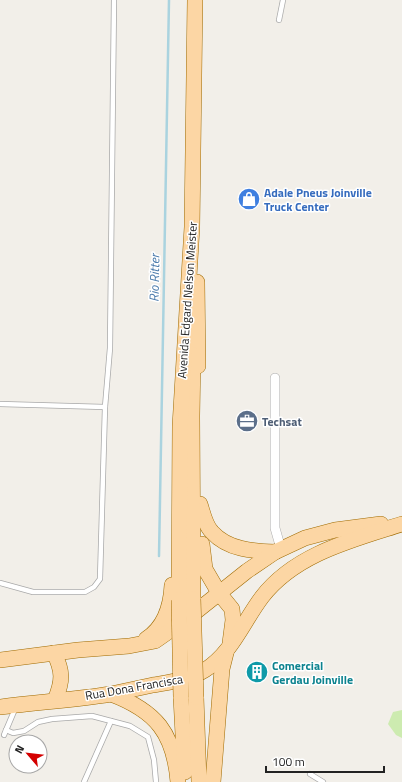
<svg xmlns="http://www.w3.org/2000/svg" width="402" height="782" font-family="'Titillium Web',sans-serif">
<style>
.grass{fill:#cdebb0}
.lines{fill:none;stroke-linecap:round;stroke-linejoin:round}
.stream{stroke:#aad3df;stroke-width:2.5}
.lane-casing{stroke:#a9a9a9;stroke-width:6}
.street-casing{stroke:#a9a9a9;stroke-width:10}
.primary-casing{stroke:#a06b00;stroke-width:16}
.lane{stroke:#fff;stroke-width:4.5}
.street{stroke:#fff;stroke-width:9}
.primary{stroke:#fcd6a4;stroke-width:15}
.primary-bridge-casing{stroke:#a06b00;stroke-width:16;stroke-linecap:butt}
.primary-bridge{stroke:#fcd6a4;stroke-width:15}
.labels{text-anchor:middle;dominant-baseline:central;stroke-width:3;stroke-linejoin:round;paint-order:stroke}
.shop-label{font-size:12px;font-weight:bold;fill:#366cbe;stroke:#fff;text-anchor:start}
.street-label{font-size:12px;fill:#222;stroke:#fff}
.service-label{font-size:12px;font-weight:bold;fill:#4e5e75;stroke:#fff;text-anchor:start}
.culture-label{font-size:12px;font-weight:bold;fill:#0d838f;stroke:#fff;text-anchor:start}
.water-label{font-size:13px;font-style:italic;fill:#4a7aab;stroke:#fff}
</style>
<rect width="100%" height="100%" fill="#f2efe9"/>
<path class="grass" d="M402 710V738L396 735 388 724 393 712Z"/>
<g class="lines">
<path class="stream" d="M159 556 169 0"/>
<g class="lane-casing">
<g id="lane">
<path d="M279 20 283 0"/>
<path d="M0 404 105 407"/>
<path d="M0 583 33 592H85L94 587 100 579 105 407 110 348 114 0"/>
<path d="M6 730 13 733 24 731 38 722 52 719 92 716 130 726 148 737 154 760 156 782"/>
<path d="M4 735 15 709"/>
<path d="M310 774 323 782"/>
<path d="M84 782 111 721"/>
</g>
</g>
<g class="street-casing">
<path id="street" d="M275 378V528L279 542 284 548"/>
</g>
<g class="primary-casing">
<g id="primary">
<path d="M197 282 198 366"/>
<path d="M200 504C203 513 205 525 212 532 228 550 253 551 275 552"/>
<path d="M202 544 205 569 219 593 232 609 233 620 230 643"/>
<path d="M193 599 192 416 193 355"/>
<path d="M179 600 180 426 192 227 195 0"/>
<path d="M146 639C165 627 171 605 172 585"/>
<path d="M54 653C63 671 63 681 55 700"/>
<path d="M0 660 78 650 129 646 155 641 188 618 247 571 275 552 305 538 335 530 381 524"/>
<path d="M111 694C156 711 174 733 178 782"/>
<path d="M181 697 185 772"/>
<path d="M196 697 199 782"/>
<path d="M0 707C37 702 75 700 111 694 125 691 139 688 153 685 170 682 189 680 205 670 232 653 243 622 262 597 295 554 352 540 402 524"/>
<path d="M213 782 222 669 226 653"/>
</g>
</g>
<use href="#lane" class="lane"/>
<use href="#street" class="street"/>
<use href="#primary" class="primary"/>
<g class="primary-bridge-casing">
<g id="primary-bridge">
<path d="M193 599 196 697"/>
<path d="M179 600 181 697"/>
</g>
</g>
<use href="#primary-bridge" class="primary-bridge"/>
</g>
<defs>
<g id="shop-disc" transform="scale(1.15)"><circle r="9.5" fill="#3f7fe0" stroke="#fff"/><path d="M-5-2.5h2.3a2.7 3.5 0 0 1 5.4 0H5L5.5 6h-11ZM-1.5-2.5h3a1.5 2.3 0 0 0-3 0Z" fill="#fff"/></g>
<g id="office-disc" transform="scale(1.15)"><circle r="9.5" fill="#5c6f8a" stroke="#fff"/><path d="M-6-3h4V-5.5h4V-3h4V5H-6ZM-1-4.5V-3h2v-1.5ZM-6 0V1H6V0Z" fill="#fff"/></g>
<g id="building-disc" transform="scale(1.15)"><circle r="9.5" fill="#0f9aa8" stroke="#fff"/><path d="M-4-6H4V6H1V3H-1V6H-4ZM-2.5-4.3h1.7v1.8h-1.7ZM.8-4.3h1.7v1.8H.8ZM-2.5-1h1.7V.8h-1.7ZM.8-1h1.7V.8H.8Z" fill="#fff"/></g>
</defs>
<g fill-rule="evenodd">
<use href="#shop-disc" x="249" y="199"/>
<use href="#office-disc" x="247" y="421"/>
<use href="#building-disc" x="257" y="672"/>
</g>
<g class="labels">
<g class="shop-label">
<text x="264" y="192">Adale Pneus Joinville<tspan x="264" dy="14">Truck Center</tspan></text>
</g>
<g class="street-label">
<text transform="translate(187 300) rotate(-86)">Avenida Edgard Nelson Meister</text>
<text transform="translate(134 687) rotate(-10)">Rua Dona Francisca</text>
</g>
<g class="service-label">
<text x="262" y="421">Techsat</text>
</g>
<g class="culture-label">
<text x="272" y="665">Comercial<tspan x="272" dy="14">Gerdau Joinville</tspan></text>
</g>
<g class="water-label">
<text transform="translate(154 278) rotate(-89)">Rio Ritter</text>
</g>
</g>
<g transform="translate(28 754) rotate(298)"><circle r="19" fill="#ffffff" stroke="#a7a7a7"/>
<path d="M0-3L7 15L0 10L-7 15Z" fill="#d40000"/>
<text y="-6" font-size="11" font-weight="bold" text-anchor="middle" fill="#222222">N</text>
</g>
<path d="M266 766v6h118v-6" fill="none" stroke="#222222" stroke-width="2"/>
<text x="272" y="766" font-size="12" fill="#222222" stroke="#ffffff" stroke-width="3" paint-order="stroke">100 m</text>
</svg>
